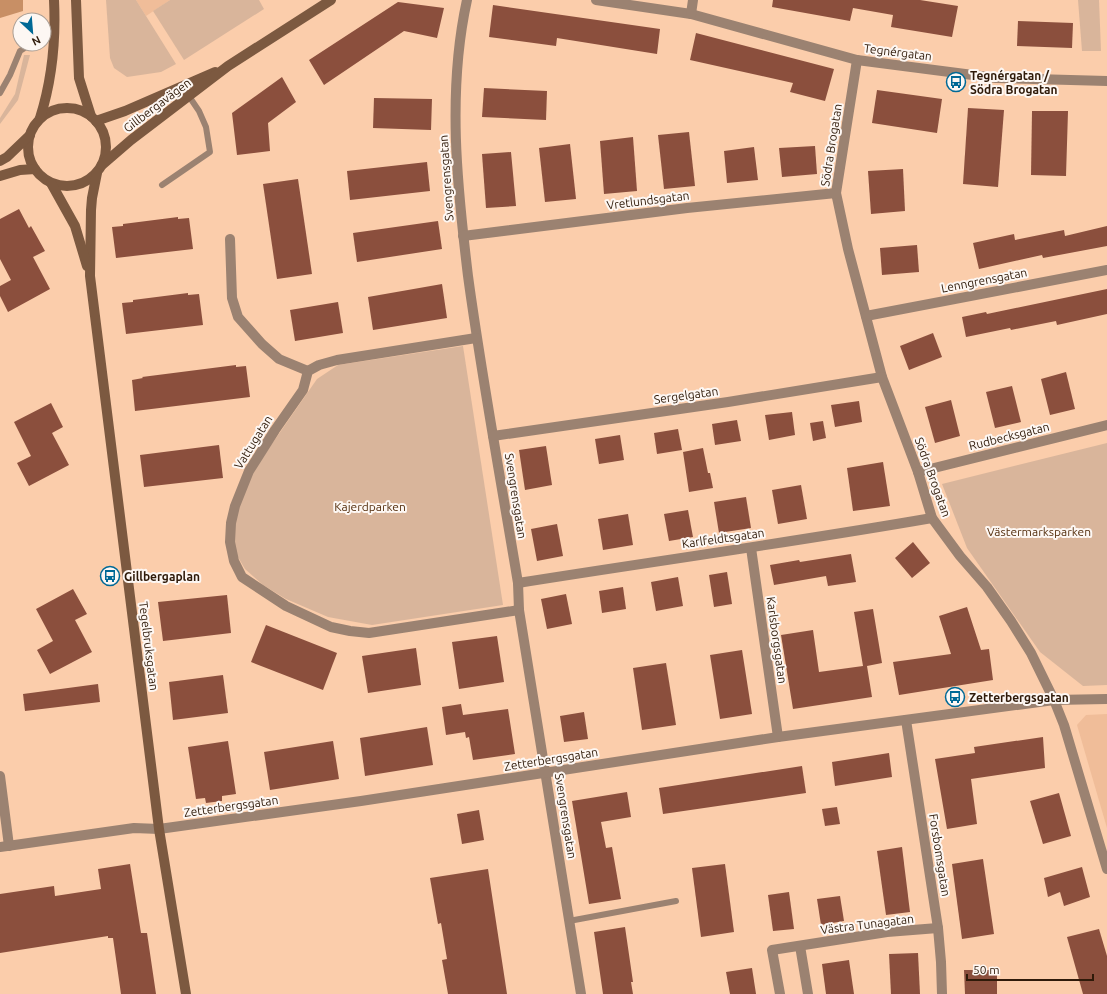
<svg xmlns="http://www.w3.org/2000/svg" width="1107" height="994" font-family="Ubuntu,sans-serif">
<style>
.built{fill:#f0bd99}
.green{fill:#d9b59b}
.forest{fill:#c88f65}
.building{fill:#8b4f3d}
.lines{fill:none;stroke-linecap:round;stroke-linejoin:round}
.lane{stroke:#9b8271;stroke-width:6}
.street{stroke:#9b8271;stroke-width:10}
.secondary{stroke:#7c5940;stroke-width:10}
.labels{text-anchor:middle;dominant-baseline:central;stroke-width:4;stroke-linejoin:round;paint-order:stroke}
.street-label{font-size:12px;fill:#2f1a09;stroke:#fdf7f3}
.poi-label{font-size:12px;font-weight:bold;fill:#2f1a09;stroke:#fdf7f3;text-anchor:start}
.park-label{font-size:12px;fill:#542e0d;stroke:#fdf7f3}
</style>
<rect width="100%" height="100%" fill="#fbcdab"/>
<g class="built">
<path d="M136 0H170L146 16Z"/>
<path d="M1107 714V828L1077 725 1086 715Z"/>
</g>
<g class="green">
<path d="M106 0H136L176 64 161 72 127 77 114 68 110 58Z"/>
<path d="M170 0H259L264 9 184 60 153 11Z"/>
<path d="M1078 0H1099L1101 51H1082Z"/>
<path d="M24 55H30L18 100 0 124V118L15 94Z"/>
<path d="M463 346 503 605 372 625 328 617 286 599 263 585 245 569 235 552V515L249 477 317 379 338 365Z"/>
<path d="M1107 443V685L1083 686 1040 652 967 548 942 484Z"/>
</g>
<path class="forest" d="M0 0H23V11L0 18Z"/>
<g class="building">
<path d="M773 0H920L958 6 952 37 891 27 893 15 853 8 850 21 772 7Z"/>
<path d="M398 2 444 8 437 38 404 31 324 85 309 60Z"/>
<path d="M493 5 660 29 657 54 557 38 556 46 489 37Z"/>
<path d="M1018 21 1073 23 1072 48 1017 46Z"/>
<path d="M696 33 834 69 825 101 790 92 793 83 690 60Z"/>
<path d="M282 77 296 102 268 123 270 151 237 155 232 113Z"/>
<path d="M484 88 547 91 546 120 482 117Z"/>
<path d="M877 90 942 99 937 133 872 123Z"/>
<path d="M374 98 432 99 431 130 373 128Z"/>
<path d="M968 108 1004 110 998 187 963 184Z"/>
<path d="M1032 111H1068L1066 176 1031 175Z"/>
<path d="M689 132 695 186 664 189 658 135Z"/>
<path d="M633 137 637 191 604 194 600 141Z"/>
<path d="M570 144 576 199 545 202 539 148Z"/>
<path d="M815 146 817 174 782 177 779 148Z"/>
<path d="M754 147 758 180 727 183 724 151Z"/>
<path d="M511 152 516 206 486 208 482 154Z"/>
<path d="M427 162 430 191 350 200 347 171Z"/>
<path d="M903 169 905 211 871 214 868 171Z"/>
<path d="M298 179 312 274 277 279 263 184Z"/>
<path d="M19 209 29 228 31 226 45 251 33 257 50 289 8 312 0 296V286L11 280 0 259V219Z"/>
<path d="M178 217V219L189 218 193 249 116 258 112 227 123 226V224Z"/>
<path d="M438 221 442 249 357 262 353 233Z"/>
<path d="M1107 226V246L1043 258 1042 255 979 269 973 243 1014 234 1015 240 1064 230 1065 236Z"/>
<path d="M917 245 919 272 882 275 880 248Z"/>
<path d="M442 284 447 318 373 330 368 297Z"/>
<path d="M1107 289V314L1057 325 1056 321 1011 330 1010 328 966 337 962 317 986 312 987 314Z"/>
<path d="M188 293V295L199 294 203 325 126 334 122 303 133 302V300Z"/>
<path d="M338 302 343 333 295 341 290 310Z"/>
<path d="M933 333 942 357 909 370 900 346Z"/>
<path d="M236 365V367L246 366 250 397 135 411 132 380 143 378 142 377Z"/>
<path d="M1066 372 1075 409 1050 415 1041 379Z"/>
<path d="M1012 386 1021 422 995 428 986 392Z"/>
<path d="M951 400 960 436 935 443 925 407Z"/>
<path d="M859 401 862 422 835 427 831 405Z"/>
<path d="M51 403 63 427 52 433 69 465 29 486 17 463 31 456 14 422Z"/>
<path d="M792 412 795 435 769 440 765 415Z"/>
<path d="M737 420 741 441 715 445 712 424Z"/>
<path d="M823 421 826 438 813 441 810 423Z"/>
<path d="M678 429 682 450 657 454 654 433Z"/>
<path d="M620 435 624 460 599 464 595 439Z"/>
<path d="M219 445 223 478 144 487 140 455Z"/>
<path d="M546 446 552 485 525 490 519 450Z"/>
<path d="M703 448 708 473H710L713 488 689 492 683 452Z"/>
<path d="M883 462 890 506 853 511 847 468Z"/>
<path d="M801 485 807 519 778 524 772 490Z"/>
<path d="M746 497 751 528 719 533 714 502Z"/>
<path d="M688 510 693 537 669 541 664 514Z"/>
<path d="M628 514 633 545 603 550 598 519Z"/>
<path d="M557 524 563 556 537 561 531 529Z"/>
<path d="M913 542 930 563 912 578 895 558Z"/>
<path d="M851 554 856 582 828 586 826 576 774 585 770 565 799 560 800 562Z"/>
<path d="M727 572 732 604 714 607 709 575Z"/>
<path d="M678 577 683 606 656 611 651 582Z"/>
<path d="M623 587 626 609 602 613 599 591Z"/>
<path d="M73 589 87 614 75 620 92 652 50 674 37 650 53 641 36 609Z"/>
<path d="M566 594 572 624 547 629 541 599Z"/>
<path d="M227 595 231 633 163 641 158 602Z"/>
<path d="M967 607 981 650 989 649 993 680 899 695 893 662 951 654 939 616Z"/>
<path d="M873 609 882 663 867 666 872 697 793 709 781 635 813 630 819 672 863 666 854 612Z"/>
<path d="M266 625 337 653 323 690 251 662Z"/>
<path d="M497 636 504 682 459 689 452 642Z"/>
<path d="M416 648 421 685 368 693 362 656Z"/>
<path d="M742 650 752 714 720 719 710 655Z"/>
<path d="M666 663 676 725 642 730 633 668Z"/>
<path d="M223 675 228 713 173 720 169 682Z"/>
<path d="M98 684 100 702 25 711 23 694Z"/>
<path d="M461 704 463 715 508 709 515 754 473 760 469 737 466 738 465 732 446 735 442 707Z"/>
<path d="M584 712 588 739 564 742 560 716Z"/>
<path d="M427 727 433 765 365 776 360 738Z"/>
<path d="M1043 737 1045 768 971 779 977 824 947 829 935 759 975 753 974 747Z"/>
<path d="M228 741 236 794 222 796V801L206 803 205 798 196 799 188 747Z"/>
<path d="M333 741 339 779 270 790 264 752Z"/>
<path d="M889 753 892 777 835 786 832 762Z"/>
<path d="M802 766 806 793 663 814 659 788Z"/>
<path d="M627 792 631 817 601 822 606 848 612 847 621 899 589 904 572 801Z"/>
<path d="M1059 793 1071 836 1043 844 1030 801Z"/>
<path d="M837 807 840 824 825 826 822 809Z"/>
<path d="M479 810 484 840 462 844 457 814Z"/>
<path d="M902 847 910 912 886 915 877 851Z"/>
<path d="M983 859 994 934 962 939 952 864Z"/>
<path d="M130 864 141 933H147L156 994H121L113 938H108V936L0 953V894L54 886 55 896 101 889 98 869Z"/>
<path d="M725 864 734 932 701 937 692 868Z"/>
<path d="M1082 867 1090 897 1064 906 1060 892 1048 897 1044 878Z"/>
<path d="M488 869 507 994H448L442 960 447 959 441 923 438 924 430 878Z"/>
<path d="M789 892 794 929 773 931 768 895Z"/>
<path d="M840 896 844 921 821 925 817 899Z"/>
<path d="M625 927 633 982H631L633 994H603L594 932Z"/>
<path d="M1099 929 1107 956V994H1083L1067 937Z"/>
<path d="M918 953 920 994H891L889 954Z"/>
<path d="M849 960 854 994H826L822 964Z"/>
<path d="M752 968 756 994H730L726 972Z"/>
<path d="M964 970H997V994H965Z"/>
</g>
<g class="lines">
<g class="lane">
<path d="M44 35 55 27"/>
<path d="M0 93 10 75 20 51 31 44"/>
<path d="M162 185 210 152 206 127 199 111 182 86"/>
<path d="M569 921 676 901"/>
</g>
<g class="street">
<path d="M467 0C447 91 457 185 468 276 482 379 501 481 518 583L519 610 581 994"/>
<path d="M596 0 691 14 857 60 996 78 1107 81"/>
<path d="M691 14 693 0"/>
<path d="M857 60 836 193 848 249 882 377 918 472 932 518 960 556 987 587 1011 621 1031 653 1054 700 1064 725 1107 869"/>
<path d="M463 236 687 208 836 193"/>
<path d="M230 239 232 298 238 317 262 344 279 359 308 371"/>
<path d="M866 316 1107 270"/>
<path d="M476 338 337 360 319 365 308 371 303 390 275 430 249 471 235 506 231 523 230 542 234 561 242 577 286 606 331 627 350 631 369 633 519 610"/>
<path d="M493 436 728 402 882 377"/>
<path d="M918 472 1107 425"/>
<path d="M751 548 778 737"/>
<path d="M518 583C656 561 794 542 932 518"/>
<path d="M906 720 938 928 941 962 942 994"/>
<path d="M0 776 9 846"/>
<path d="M0 847 134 828 159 829 361 801 778 737 1054 700 1107 699"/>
<path d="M800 946 808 994"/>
<path d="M780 994 772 950 887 932 938 928"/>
</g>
<g class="secondary">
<path d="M76 0 79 78 91 116"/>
<circle cx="67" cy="147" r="39"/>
<path d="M40 118C52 80 56 41 54 0"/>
<path d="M96 121 125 111 215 72"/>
<path d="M0 161 7 157 30 135"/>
<path d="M102 165 131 140 228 66 331 0"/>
<path d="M97 173 92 198 91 210 90 276 159 829 186 994"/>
<path d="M0 176 20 170 35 169"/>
<path d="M51 183 75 226 87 266"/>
</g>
</g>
<defs>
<g id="bus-ring" transform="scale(1)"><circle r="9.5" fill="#fdf7f3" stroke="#006996" stroke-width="1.5"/><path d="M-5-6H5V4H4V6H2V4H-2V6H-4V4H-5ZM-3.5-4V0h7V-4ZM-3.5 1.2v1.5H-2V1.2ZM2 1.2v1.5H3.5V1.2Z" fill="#006996"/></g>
</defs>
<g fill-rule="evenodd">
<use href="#bus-ring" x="956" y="82"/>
<use href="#bus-ring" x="110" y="576"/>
<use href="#bus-ring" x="955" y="697"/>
</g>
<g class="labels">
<g class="street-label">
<text transform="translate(898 52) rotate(7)">Tegnérgatan</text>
<text transform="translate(157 105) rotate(-37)">Gillbergavägen</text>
<text transform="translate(831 145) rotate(-81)">Södra Brogatan</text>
<text transform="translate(446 178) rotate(-94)">Svengrensgatan</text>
<text transform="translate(648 200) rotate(-7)">Vretlundsgatan</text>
<text transform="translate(984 280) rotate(-11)">Lenngrensgatan</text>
<text transform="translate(686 395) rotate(-8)">Sergelgatan</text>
<text transform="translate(1009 436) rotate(-14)">Rudbecksgatan</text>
<text transform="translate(253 442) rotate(-58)">Vattugatan</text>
<text transform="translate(933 477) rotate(70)">Södra Brogatan</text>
<text transform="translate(516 496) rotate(81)">Svengrensgatan</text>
<text transform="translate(723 538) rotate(-8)">Karlfeldtsgatan</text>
<text transform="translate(777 640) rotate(82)">Karlsborgsgatan</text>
<text transform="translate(149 646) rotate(83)">Tegelbruksgatan</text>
<text transform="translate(551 759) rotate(-9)">Zetterbergsgatan</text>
<text transform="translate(231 806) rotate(-8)">Zetterbergsgatan</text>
<text transform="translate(566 816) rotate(81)">Svengrensgatan</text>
<text transform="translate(940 855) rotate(81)">Forsbomsgatan</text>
<text transform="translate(867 924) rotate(-7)">Västra Tunagatan</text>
</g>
<g class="poi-label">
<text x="970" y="75">Tegnérgatan /<tspan x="970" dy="14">Södra Brogatan</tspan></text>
<text x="124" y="576">Gillbergaplan</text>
<text x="969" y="697">Zetterbergsgatan</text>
</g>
<g class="park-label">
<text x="370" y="506">Kajerdparken</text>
<text x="1039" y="531">Västermarksparken</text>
</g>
</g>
<g transform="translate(32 32) rotate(154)"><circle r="19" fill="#fdf7f3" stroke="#ab9f95"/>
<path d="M0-3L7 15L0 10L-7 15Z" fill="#006996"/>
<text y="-6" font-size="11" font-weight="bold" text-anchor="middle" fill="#2f1a09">N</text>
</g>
<path d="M967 974v6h126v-6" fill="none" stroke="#2f1a09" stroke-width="2"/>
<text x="973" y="974" font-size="12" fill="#2f1a09" stroke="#fdf7f3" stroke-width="3" paint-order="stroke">50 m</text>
</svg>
